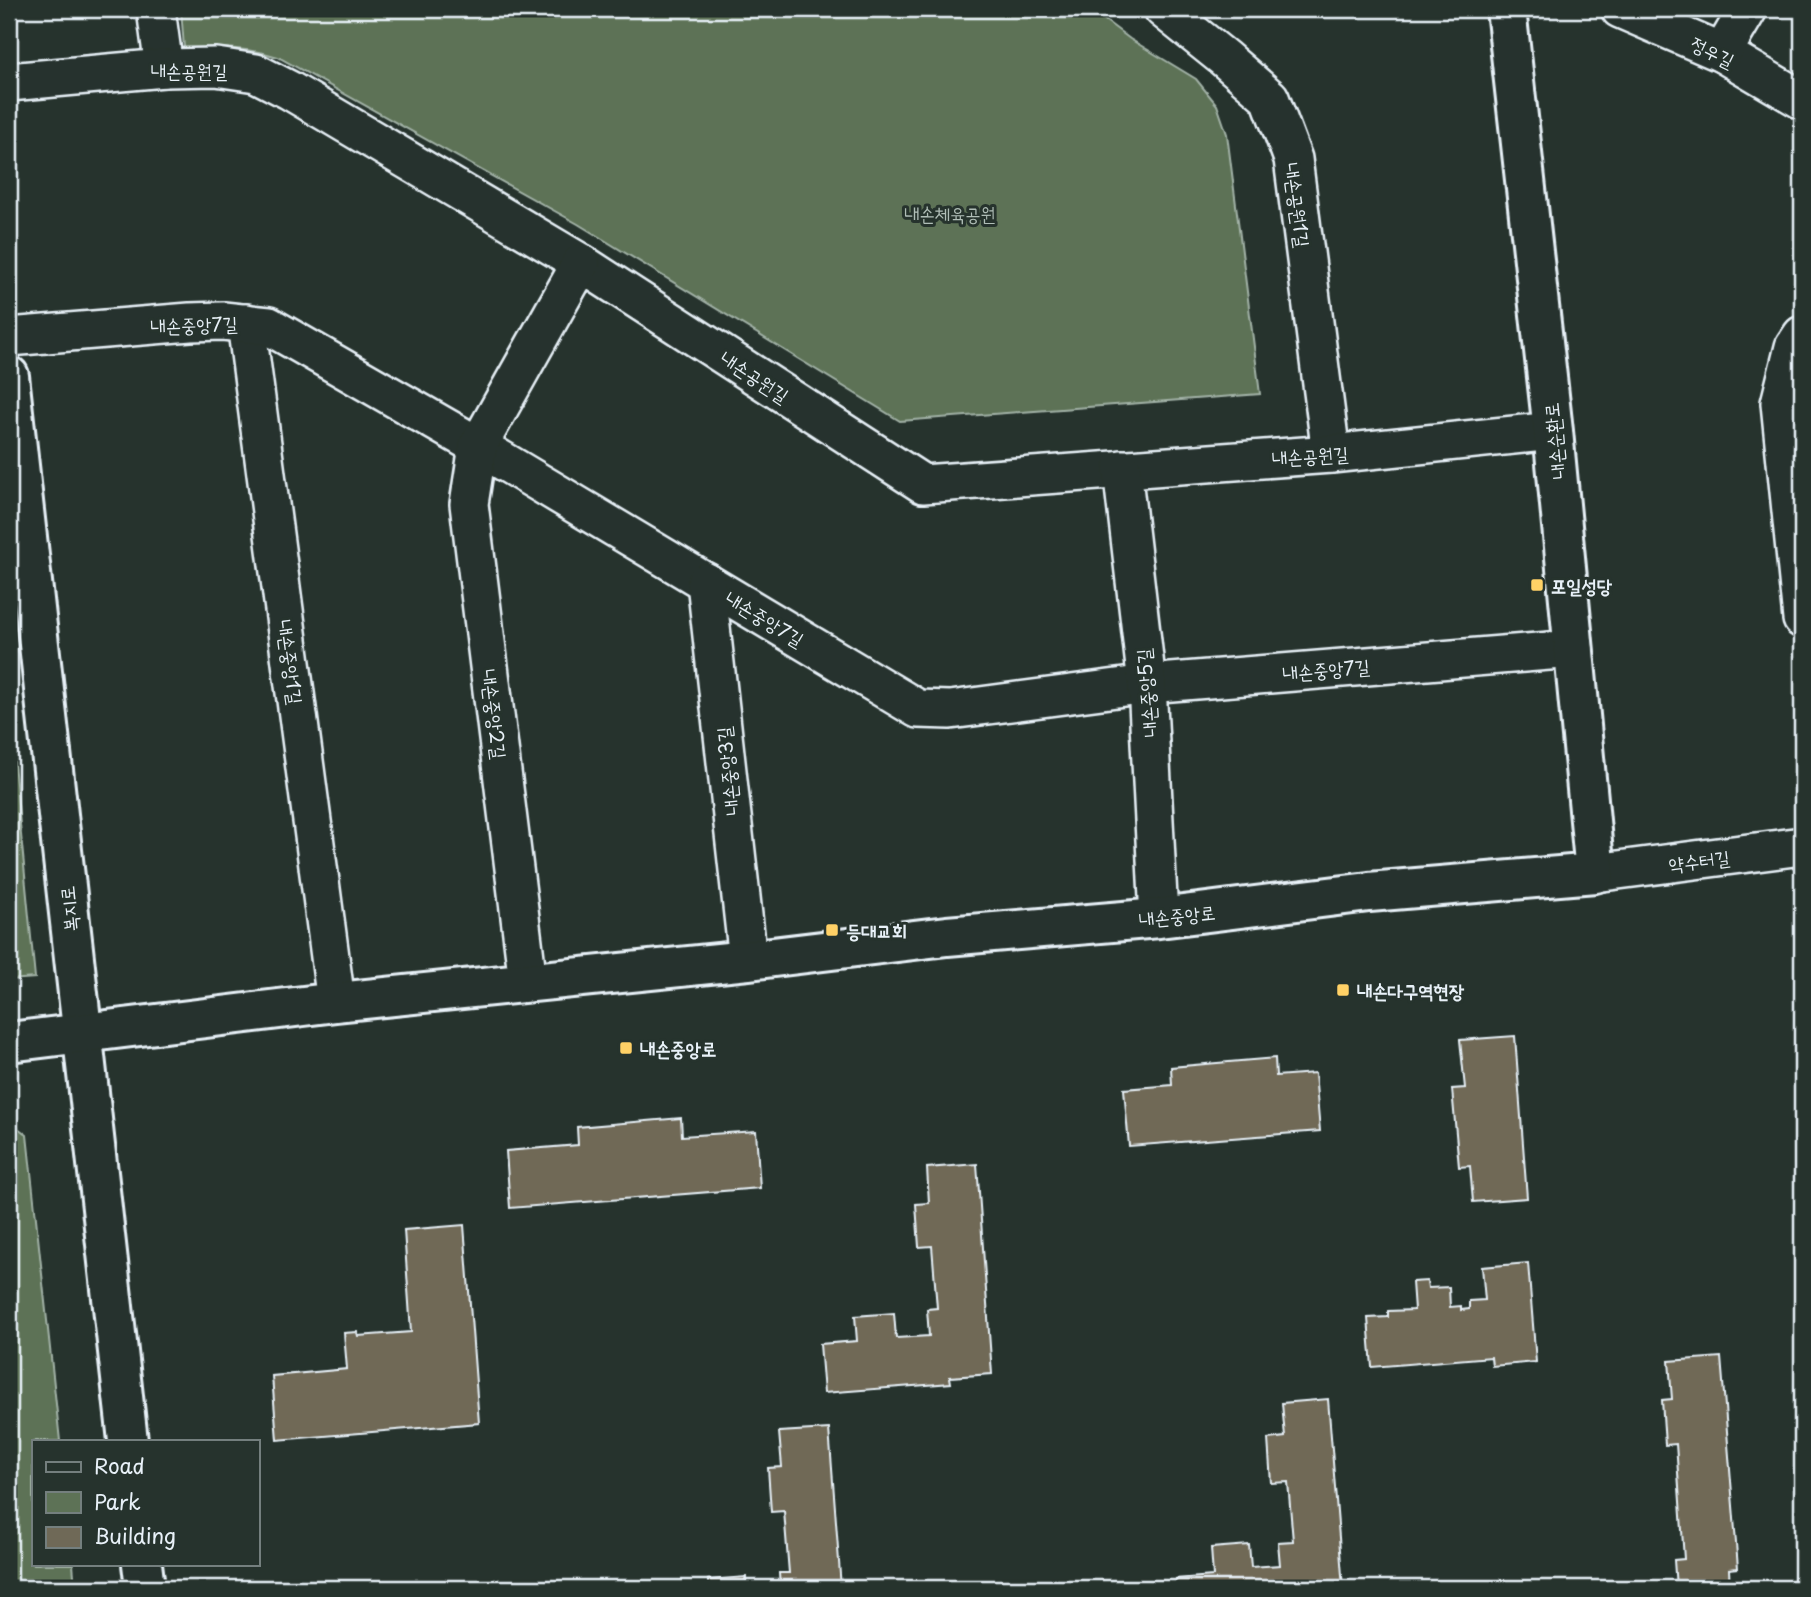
<svg xmlns="http://www.w3.org/2000/svg" width="1811" height="1597" font-family="'Playpen Sans','Poor Story',sans-serif">
<style>
.green{fill:#5d7256;stroke:#a2b2a7;stroke-width:2}
.building{fill:#6f6957;stroke:#e8f1f8;stroke-width:2}
.lines{fill:none;stroke-linecap:round;stroke-linejoin:round}
.minor-casing{stroke:#e8f1f8;stroke-width:42}
.tertiary-casing{stroke:#e8f1f8;stroke-width:44}
.minor{stroke:#26332d;stroke-width:37}
.tertiary{stroke:#26332d;stroke-width:38}
.poi-dot{fill:#ffd166;stroke:#26332d;stroke-width:2.5}
.labels{text-anchor:middle;dominant-baseline:central;stroke-width:6;stroke-linejoin:round;paint-order:stroke}
.street-label{font-size:19px;fill:#e8f1f8;stroke:#26332d}
.park-label{font-size:19px;fill:#b0beb7;stroke:#26332d}
.poi-label{font-size:19px;font-weight:bold;fill:#e8f1f8;stroke:#26332d;text-anchor:start}
</style>
<rect width="100%" height="100%" fill="#26332d"/>
<filter id="ink" filterUnits="userSpaceOnUse"><feTurbulence type="fractalNoise" baseFrequency=".0143" numOctaves="2"/><feDisplacementMap in="SourceGraphic" scale="14" xChannelSelector="R" yChannelSelector="G"/><feConvolveMatrix kernelMatrix="1 2 1 2 8 2 1 2 1" color-interpolation-filters="sRGB"/></filter>
<g filter="url(#ink)">
<g class="green">
<path d="M181 9H1090L1130 39 1196 79 1217 105 1227 134 1260 394 900 421 578 224 278 57C246 47 218 47 184 48Z"/>
<path d="M9 712 35 978 9 980Z"/>
<path d="M9 1121 27 1135 60 1441H33V1564H73L75 1588H9Z"/>
</g>
<g class="building">
<path d="M1515 1036 1527 1198 1473 1202 1470 1166 1459 1167 1452 1089 1465 1088 1460 1040Z"/>
<path d="M1275 1058 1276 1076 1315 1073 1320 1131 1129 1146 1124 1089 1172 1085 1171 1067Z"/>
<path d="M681 1118 682 1136 756 1131 760 1188 510 1208 506 1151 578 1145 577 1127Z"/>
<path d="M977 1164 992 1374 950 1377 951 1383 824 1393 820 1344 857 1341 855 1316 894 1313 896 1338 929 1336 927 1309 937 1308 932 1246 919 1247 916 1204 929 1203 927 1168Z"/>
<path d="M464 1225 479 1423 277 1440 272 1376 347 1369 344 1333 357 1332 358 1336 411 1332 404 1230Z"/>
<path d="M1528 1263 1536 1362 1492 1366 1491 1357 1372 1367 1368 1318 1388 1317V1311L1414 1310 1412 1282 1427 1281 1428 1288 1449 1287 1450 1307 1461 1306V1310L1469 1309V1301L1485 1300 1482 1267Z"/>
<path d="M1721 1357 1738 1568 1729 1569 1730 1588H1676L1674 1560 1684 1559 1676 1444 1665 1445 1662 1400 1672 1399 1669 1361Z"/>
<path d="M1328 1399 1343 1588H1177L1176 1579 1213 1576 1211 1548 1249 1545 1251 1567 1280 1565 1278 1542 1293 1541 1288 1482 1271 1483 1268 1439 1285 1437 1282 1403Z"/>
<path d="M829 1429 841 1588H780L779 1573H789L784 1511 771 1512 768 1468 782 1467 779 1432Z"/>
<path d="M746 1577V1588H708V1580Z"/>
</g>
<g class="lines">
<g class="minor-casing">
<g id="minor">
<path d="M156 9 164 68"/>
<path d="M1163 9 1224 58 1270 98 1293 159 1331 454"/>
<path d="M1620 9 1722 53 1802 100"/>
<path d="M1722 53 1748 9"/>
<path d="M9 82 164 68 216 67 256 73 289 90 581 263 923 484 1331 454 1553 431"/>
<path d="M246 323 336 1002"/>
<path d="M1802 335 1794 347 1780 403 1802 619"/>
<path d="M9 337 190 322 223 321 269 326 478 446 918 709 950 710 1147 684 1574 649"/>
<path d="M1122 469 1147 684 1159 918"/>
<path d="M706 582 748 960"/>
<path d="M1595 873 1802 846"/>
<path d="M528 982 469 504 478 446 581 263"/>
</g>
</g>
<g class="tertiary-casing">
<g id="tertiary">
<path d="M9 376 128 1441"/>
<path d="M9 1042 336 1002 748 960 947 936 1159 918 1369 892 1595 873 1553 431 1506 9"/>
<path d="M142 1564 145 1588"/>
</g>
</g>
<use href="#minor" class="minor"/>
<use href="#tertiary" class="tertiary"/>
</g>
</g>
<g class="poi-dot">
<rect x="1530" y="578" width="14" height="14" rx="3.5"/>
<rect x="825" y="923" width="14" height="14" rx="3.5"/>
<rect x="1336" y="983" width="14" height="14" rx="3.5"/>
<rect x="619" y="1041" width="14" height="14" rx="3.5"/>
</g>
<g class="labels">
<g class="street-label">
<text transform="translate(1713 51) rotate(26)">정우길</text>
<text x="189" y="70">내손공원길</text>
<text transform="translate(1298 205) rotate(82)">내손공원1길</text>
<text transform="translate(194 324) rotate(-2)">내손중앙7길</text>
<text transform="translate(755 376) rotate(33)">내손공원길</text>
<text transform="translate(1554 441) rotate(-96)">내손순환로</text>
<text transform="translate(1310 455) rotate(-4)">내손공원길</text>
<text transform="translate(765 618) rotate(31)">내손중앙7길</text>
<text transform="translate(291 662) rotate(82)">내손중앙1길</text>
<text transform="translate(1326 669) rotate(-5)">내손중앙7길</text>
<text transform="translate(1146 693) rotate(-95)">내손중앙5길</text>
<text transform="translate(495 714) rotate(83)">내손중앙2길</text>
<text transform="translate(727 771) rotate(-96)">내손중앙3길</text>
<text transform="translate(1699 860) rotate(-7)">약수터길</text>
<text transform="translate(68 909) rotate(-96)">복지로</text>
<text transform="translate(1177 915) rotate(-6)">내손중앙로</text>
</g>
<g class="park-label">
<text x="950" y="213">내손체육공원</text>
</g>
<g class="poi-label">
<text x="1551" y="585">포일성당</text>
<text x="846" y="930">등대교회</text>
<text x="1357" y="990">내손다구역현장</text>
<text x="640" y="1048">내손중앙로</text>
</g>
</g>
<rect width="1811" height="1597" fill="none" stroke="#26332d" stroke-width="35"/>
<rect x="18" y="18" width="1776" height="1562" fill="none" stroke="#e8f1f8" stroke-width="2.5" filter="url(#ink)"/>
<rect x="32" y="1440" width="228" height="126" fill="#26332d" stroke="#747f7e" stroke-width="2"/>
<rect x="46" y="1462" width="35" height="10" fill="#26332d" stroke="#747f7e" stroke-width="2"/>
<text x="94" y="1474" font-size="21" fill="#e8f1f8">Road</text>
<rect x="46" y="1492" width="35" height="21" fill="#5d7256" stroke="#747f7e" stroke-width="2"/>
<text x="94" y="1510" font-size="21" fill="#e8f1f8">Park</text>
<rect x="46" y="1527" width="35" height="21" fill="#6f6957" stroke="#747f7e" stroke-width="2"/>
<text x="94" y="1544" font-size="21" fill="#e8f1f8">Building</text>
</svg>
